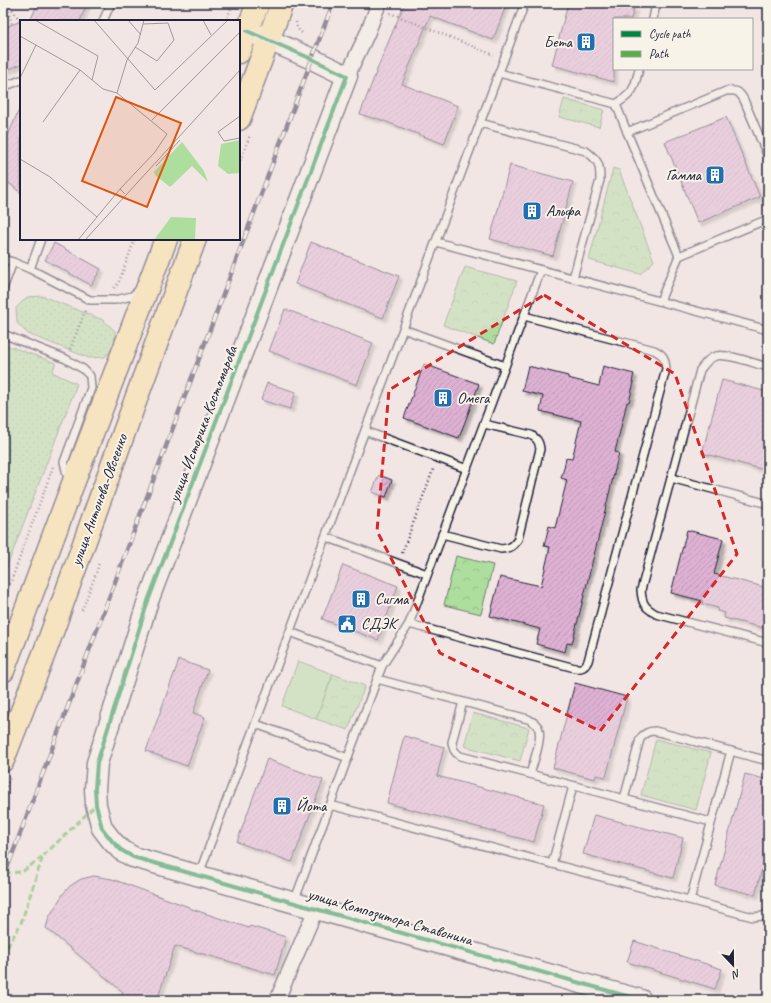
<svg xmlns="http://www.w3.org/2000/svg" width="771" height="1003" font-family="Caveat,sans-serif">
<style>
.grass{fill:url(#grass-dots);stroke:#68806c}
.park{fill:url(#park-crowns);stroke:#68806c}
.pitch{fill:#aede9e;stroke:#68806c}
.building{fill:url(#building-hatch);stroke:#22223b;filter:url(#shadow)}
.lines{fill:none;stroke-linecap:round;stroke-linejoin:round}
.lane-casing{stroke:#22223b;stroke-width:10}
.street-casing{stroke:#22223b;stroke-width:17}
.secondary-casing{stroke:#22223b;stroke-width:23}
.highway-casing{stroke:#22223b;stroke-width:25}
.path{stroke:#22223b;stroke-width:2.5;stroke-dasharray:1 3;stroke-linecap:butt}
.lane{stroke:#f7f3e8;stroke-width:7}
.street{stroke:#f7f3e8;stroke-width:14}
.secondary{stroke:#f7f3e8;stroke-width:20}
.highway{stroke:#fadf96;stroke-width:22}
.rail-casing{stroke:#22223b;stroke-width:4.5}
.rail{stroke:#f7f3e8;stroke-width:3;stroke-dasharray:9;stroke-linecap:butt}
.quiet{stroke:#55b146;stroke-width:3;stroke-dasharray:6 3;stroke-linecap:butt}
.cycleway-casing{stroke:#f7f3e8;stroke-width:6}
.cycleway{stroke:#00873e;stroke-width:4}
.marked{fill:none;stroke:#d62828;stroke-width:3;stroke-dasharray:8 5;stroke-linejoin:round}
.labels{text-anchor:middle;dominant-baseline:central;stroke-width:4;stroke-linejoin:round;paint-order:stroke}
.poi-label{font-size:16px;fill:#22223b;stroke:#f7f3e8;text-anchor:start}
.street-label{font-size:16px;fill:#22223b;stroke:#f7f3e8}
.inset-road{fill:none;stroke:#9f98a0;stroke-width:1}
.view{fill:#de560e;fill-opacity:0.15;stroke:#de560e;stroke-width:2}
.inset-edge{fill:none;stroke:#22223b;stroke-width:2}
</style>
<defs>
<pattern id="grass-dots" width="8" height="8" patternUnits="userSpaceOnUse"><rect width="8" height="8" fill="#aede9e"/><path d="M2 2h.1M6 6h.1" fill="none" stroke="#95be89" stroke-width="1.8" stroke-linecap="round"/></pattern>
<pattern id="park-crowns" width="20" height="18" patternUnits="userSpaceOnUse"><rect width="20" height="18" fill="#aede9e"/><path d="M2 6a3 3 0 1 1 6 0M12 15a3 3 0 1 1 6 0" fill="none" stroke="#95be89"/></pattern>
<pattern id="building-hatch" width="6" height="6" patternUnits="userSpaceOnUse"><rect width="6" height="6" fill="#deb1d3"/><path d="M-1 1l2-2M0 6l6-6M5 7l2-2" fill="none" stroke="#be98b6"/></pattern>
<filter id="shadow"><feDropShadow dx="3.5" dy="3.5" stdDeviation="1" flood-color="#0004"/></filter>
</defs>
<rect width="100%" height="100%" fill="#f2e6e4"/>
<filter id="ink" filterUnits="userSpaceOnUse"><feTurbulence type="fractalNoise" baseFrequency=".025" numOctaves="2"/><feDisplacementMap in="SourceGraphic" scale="8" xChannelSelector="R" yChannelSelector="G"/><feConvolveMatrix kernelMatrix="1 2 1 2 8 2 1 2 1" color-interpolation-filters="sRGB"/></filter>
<g filter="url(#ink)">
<g class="grass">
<path d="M42 296 103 320 115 331V346L105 357 89 358 28 334 17 323 16 308 27 297Z"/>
<path d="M3 344 56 363 52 372 77 384 3 577Z"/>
</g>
<g class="park">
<path d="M564 99 604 110 599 127 559 117Z"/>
<path d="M613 168 619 170 654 261 640 274 589 260Z"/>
<path d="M465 267 517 281 494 344 443 325Z"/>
<path d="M456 556 493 565 481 614 444 605Z"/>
<path d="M333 674 365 686 348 730 316 719Z"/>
<path d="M473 713 529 728 520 761 464 746Z"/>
<path d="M656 739 711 753 696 810 641 795Z"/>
</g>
<path class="pitch" d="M298 661 333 674 316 719 282 706Z"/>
<g class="building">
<path d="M38 3H87L80 21H30Z"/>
<path d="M400 3H507L493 40 430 16 402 84 458 106 444 144 376 118 375 119 360 114 382 57 404 5 400 4Z"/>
<path d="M568 3H614L634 8 631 19H614V82L552 65Z"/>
<path d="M21 21V64L3 72V28Z"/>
<path d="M21 105V193L3 178V147Z"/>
<path d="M726 117 760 197 698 223 665 142Z"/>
<path d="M510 165 573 182 553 256 490 239Z"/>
<path d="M311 242 399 276 383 318 295 284Z"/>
<path d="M54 243 101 269 91 285 45 260Z"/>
<path d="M285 309 373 343 357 385 269 351Z"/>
<path d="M424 364 479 384 459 438 404 418Z"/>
<path d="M528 366 568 376V378L599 386 603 366 634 374 632 382H634L629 402H627L615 452 619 453 601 527 572 644 567 643 565 652 536 644 540 629 490 616 500 577 541 586 550 547 544 546 549 526 555 528 567 480 561 478 564 468 566 458 572 459 581 421 540 411 543 396 522 391Z"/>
<path d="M722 380 768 392V471L702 453Z"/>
<path d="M267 383 296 392 290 409 261 400Z"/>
<path d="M379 475 392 480 386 497 372 492Z"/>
<path d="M687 530 723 539 714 574 768 588V629L724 618 725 613 717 611 718 608 702 604 703 601 671 593Z"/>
<path d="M343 565 398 586 378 640 322 619Z"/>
<path d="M179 660 208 670 193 713 205 717 187 766 146 751Z"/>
<path d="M575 683 627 697 606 777 596 775 595 779 553 768Z"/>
<path d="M404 736 444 747 437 776 544 804 534 842 387 803Z"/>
<path d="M267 759 323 780 292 862 237 842Z"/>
<path d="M745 774 768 780V847L755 895 715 885Z"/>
<path d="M594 815 683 838 673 878 583 854Z"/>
<path d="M94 876 112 879 189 907V908L249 928 250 926 286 937 275 975 228 961 175 946 157 1000H119L123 992 46 928 49 917 63 894 70 886 81 879Z"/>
<path d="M634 941 722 969 715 989 627 962Z"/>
</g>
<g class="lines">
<g class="lane-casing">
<g id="lane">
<path d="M653 19 655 9V3"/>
<path d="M103 21 111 3"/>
<path d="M499 73 616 104C634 93 634 89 639 69"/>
<path d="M3 87 21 80"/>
<path d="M616 104 627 132"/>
<path d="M480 123 586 151C599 161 600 164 600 180L573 278"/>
<path d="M436 242 768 330"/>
<path d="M679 256 627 132 726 91C737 90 739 91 744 100L768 157"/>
<path d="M3 259 13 262"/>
<path d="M30 269 41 239"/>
<path d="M3 289 13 262 30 269 90 300H115L132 296 141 288"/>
<path d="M660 301 679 256 768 219"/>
<path d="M403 329 505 366"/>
<path d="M3 334 66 359 83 369 90 376 91 388 64 462 68 479"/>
<path d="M768 367C755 364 728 353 716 356 708 358 704 365 700 370L641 590C642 603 644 607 656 614L768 643"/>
<path d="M365 431 467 469"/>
<path d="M671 478 768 504"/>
<path d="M442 534 501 549C510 548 513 547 518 539L540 449C539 441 537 439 531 435L484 424"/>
<path d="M326 537 427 574"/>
<path d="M409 624 575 668C582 669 585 667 588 661L666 369C665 358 664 355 654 350L524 316"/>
<path d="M290 632 382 666"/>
<path d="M377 679 528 719C533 722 538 724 539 730 542 739 533 764 530 774L624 799 640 739C644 733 648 731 655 731L768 761"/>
<path d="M463 702 452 742C453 749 454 752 460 756L530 774"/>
<path d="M256 724 348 758"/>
<path d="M624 799 711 822"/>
<path d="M330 805 753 917 763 916 768 913"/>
<path d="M552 864 573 786"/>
<path d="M199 874 525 3"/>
<path d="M690 900 731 751"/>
<path d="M294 902 382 666 409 624 541 270"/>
</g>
</g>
<g class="street-casing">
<g id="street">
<path d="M347 76 367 34 379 3"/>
<path d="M277 1000 316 909"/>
</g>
</g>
<g class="secondary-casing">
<path id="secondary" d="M253 33 312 59 347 76 148 601 97 763 95 789 96 805 102 828 112 841 121 850 133 857 316 909 641 1000"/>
</g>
<g class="highway-casing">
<g id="highway">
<path d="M239 52 258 3"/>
<path d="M239 119 282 3"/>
<path d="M3 671 71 489 166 239"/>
<path d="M3 760 47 646 140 388 195 239"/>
</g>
</g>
<g class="path">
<path d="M7 3 12 25"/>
<path d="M8 3 20 21"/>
<path d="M390 13 494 55"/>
<path d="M226 21 233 3"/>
<path d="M296 22 297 28 303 34"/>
<path d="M239 164 250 135"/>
<path d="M114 288 118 284 135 239"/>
<path d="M70 349 86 309"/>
<path d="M402 553 434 467"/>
<path d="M3 603 53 467"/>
<path d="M82 610 97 571 99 562"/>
<path d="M3 794 10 778"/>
<path d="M3 872 5 873"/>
</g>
<use href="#lane" class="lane"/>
<use href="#street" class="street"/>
<use href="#secondary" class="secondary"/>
<use href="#highway" class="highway"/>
<g class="rail-casing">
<path id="rail" d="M3 879 333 3"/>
</g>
<use href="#rail" class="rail"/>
<g class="quiet">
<path d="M5 873 22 872 43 856"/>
<path d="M3 955 21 923 43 856 96 805"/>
</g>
<g class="cycleway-casing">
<path id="cycleway" d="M247 31 312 59 347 76 148 601 97 763 95 789 96 805 102 828 112 841 121 850 133 857 316 909 641 1000"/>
</g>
<use href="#cycleway" class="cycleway"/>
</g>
</g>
<path d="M0 0H771V1003H0ZM544 295 675 374 737 554 600 731 440 653 377 531 389 390Z" fill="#f2e6e4" fill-opacity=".55" fill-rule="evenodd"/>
<path class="marked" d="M544 295 675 374 737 554 600 731 440 653 377 531 389 390Z"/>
<defs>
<g id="building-square" transform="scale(1)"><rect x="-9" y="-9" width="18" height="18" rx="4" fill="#1f6fb2" stroke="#f7f3e8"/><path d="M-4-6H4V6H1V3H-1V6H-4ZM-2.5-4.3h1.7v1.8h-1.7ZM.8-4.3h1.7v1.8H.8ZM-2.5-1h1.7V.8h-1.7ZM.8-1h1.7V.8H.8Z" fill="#fff"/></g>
<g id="civic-square" transform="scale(1)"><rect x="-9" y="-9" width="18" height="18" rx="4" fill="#1f6fb2" stroke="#f7f3e8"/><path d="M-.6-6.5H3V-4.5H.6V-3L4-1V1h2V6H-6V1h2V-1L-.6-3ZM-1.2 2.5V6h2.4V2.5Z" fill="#fff"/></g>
</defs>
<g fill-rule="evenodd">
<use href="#building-square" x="586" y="42"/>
<use href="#building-square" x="715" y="175"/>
<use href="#building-square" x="532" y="211"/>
<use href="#building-square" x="443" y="398"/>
<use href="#building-square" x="361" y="599"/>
<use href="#civic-square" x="347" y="624"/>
<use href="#building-square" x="282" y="806"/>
</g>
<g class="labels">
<g class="poi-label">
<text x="572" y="42" text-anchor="end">Бета</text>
<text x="701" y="175" text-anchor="end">Гамма</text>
<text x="546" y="211">Альфа</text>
<text x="457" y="398">Омега</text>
<text x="375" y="599">Сигма</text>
<text x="361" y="624">СДЭК</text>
<text x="296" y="806">Йота</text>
</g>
<g class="street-label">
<text transform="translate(203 424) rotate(-69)">улица Историка Костомарова</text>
<text transform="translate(99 500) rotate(-70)">улица Антонова-Овсеенко</text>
<text transform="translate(390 917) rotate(16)">улица Композитора Ставонина</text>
</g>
</g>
<g transform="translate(20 20)">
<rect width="220" height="220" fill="#f2e6e4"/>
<path d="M162 122 184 151 188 162 172 146 150 167 135 155 134 152Z" fill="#aede9e"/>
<path d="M220 120V153L208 154 198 146 201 124ZM151 197 176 198 175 220H134Z" fill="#aede9e"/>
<path class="inset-road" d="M15 0 78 36 72 60M74 0 135 70 208 0M108 0 121 15M183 0 191 15M0 16 60 50 83 69 97 73M115 27 137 41 154 20 148 3 123 4M0 58 16 25M220 96 198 112 204 121 220 118M132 100 220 12M23 102 60 50M0 139 30 157 77 197M136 146 160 120M105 174 100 169 135 132 147 114 97 73 107 40 118 23 124 0M58 220 100 169M65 220 220 50"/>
<path class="view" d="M96 77 161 103 127 187 62 161Z"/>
<rect width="220" height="220" class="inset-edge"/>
</g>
<rect width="771" height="1003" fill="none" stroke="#f7f3e8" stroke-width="16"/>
<rect x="8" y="8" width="755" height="987" fill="none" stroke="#22223b" stroke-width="1.5" filter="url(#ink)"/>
<rect x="613" y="18" width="140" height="52" fill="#f7f3e8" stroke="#a29fa3"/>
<rect x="621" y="31" width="20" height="6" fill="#00873e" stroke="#a29fa3"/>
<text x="649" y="38" font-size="12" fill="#22223b">Cycle path</text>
<rect x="621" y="51" width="20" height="6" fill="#55b146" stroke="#a29fa3"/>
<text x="649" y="58" font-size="12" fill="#22223b">Path</text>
<g transform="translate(733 965) rotate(158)" stroke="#f7f3e8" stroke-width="3" paint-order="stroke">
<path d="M0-3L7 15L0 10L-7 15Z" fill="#22223b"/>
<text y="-6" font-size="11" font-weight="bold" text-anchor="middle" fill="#22223b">N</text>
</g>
</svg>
